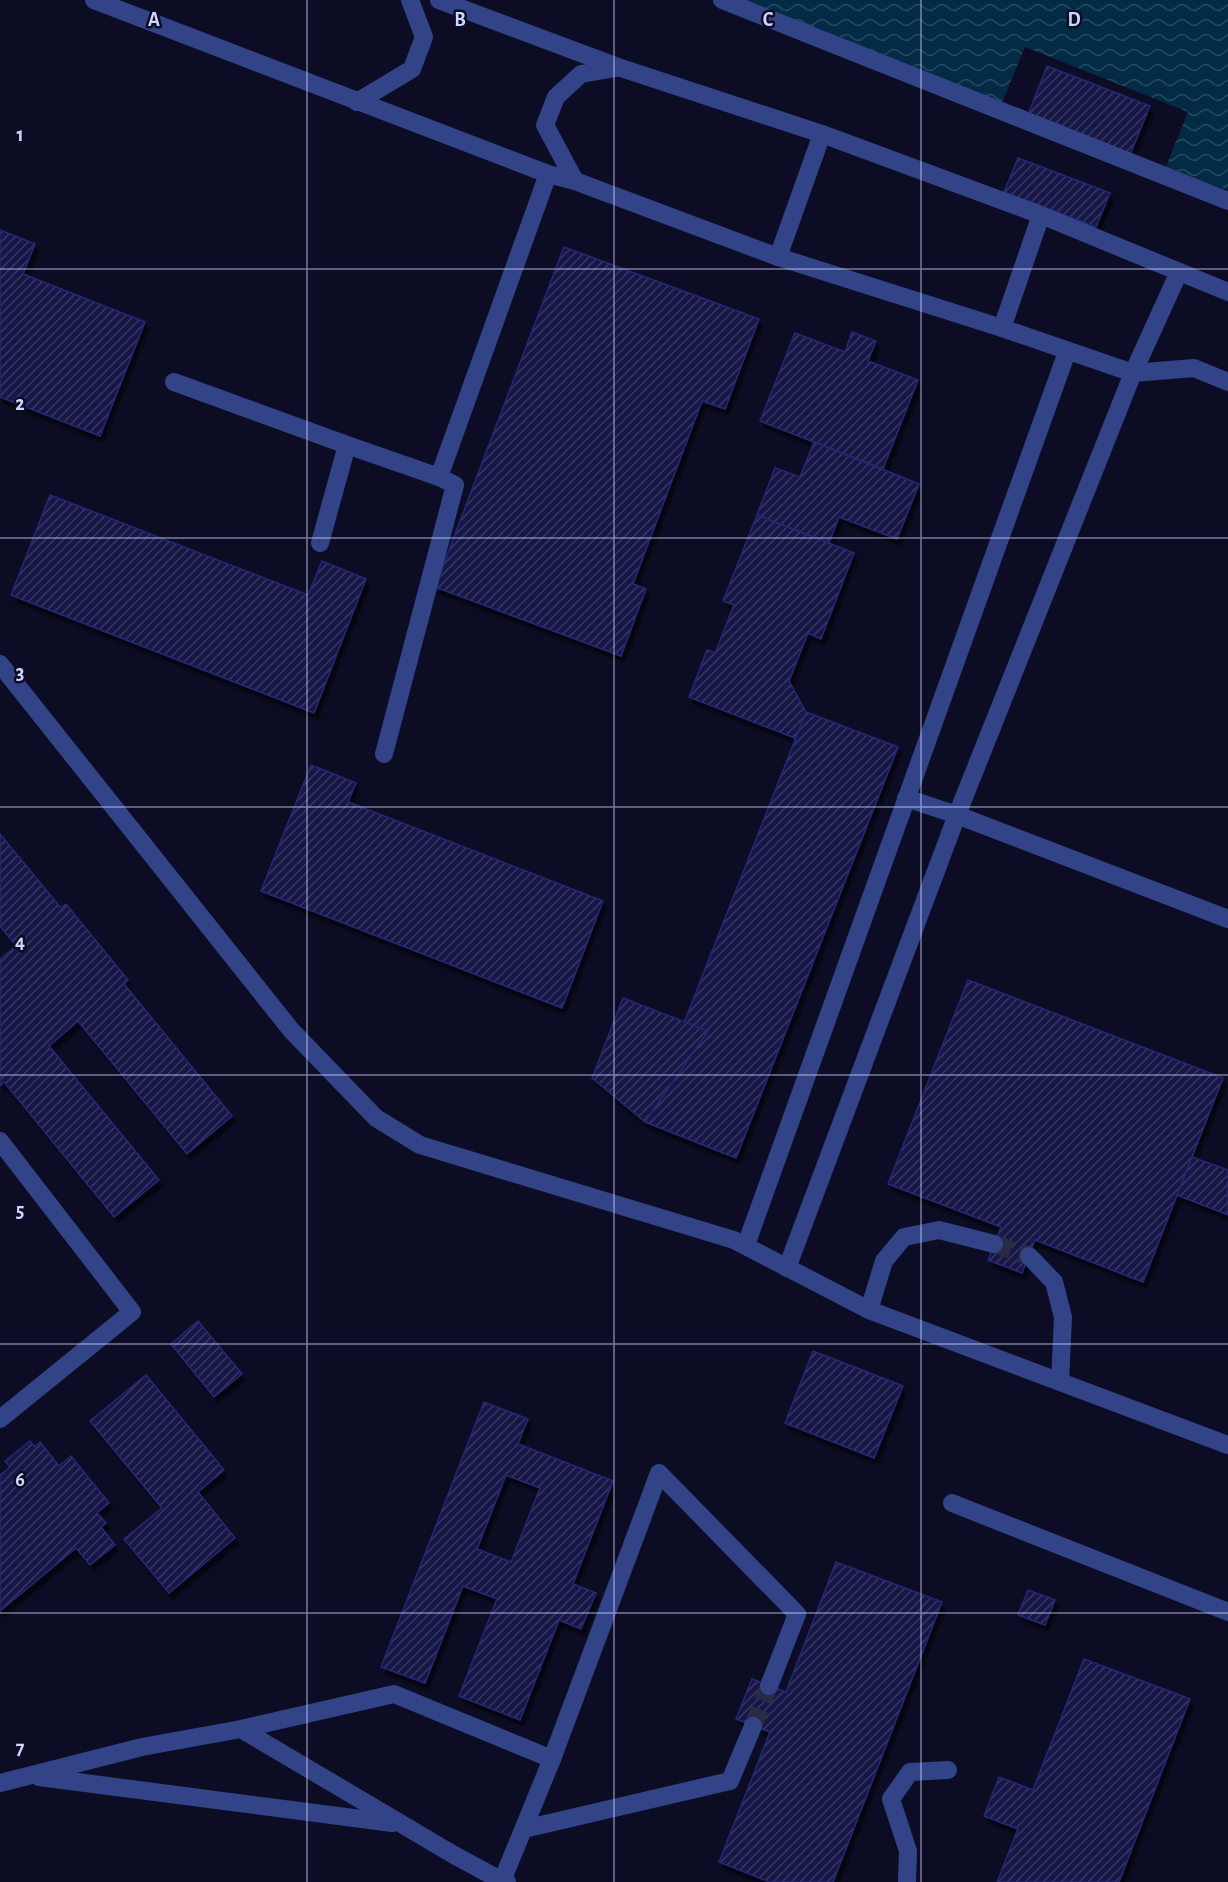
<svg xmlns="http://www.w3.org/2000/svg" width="1228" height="1882" font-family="'Alegreya Sans',sans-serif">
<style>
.water{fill:url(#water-waves)}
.building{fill:url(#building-hatch);stroke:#252876;stroke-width:1.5;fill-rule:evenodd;filter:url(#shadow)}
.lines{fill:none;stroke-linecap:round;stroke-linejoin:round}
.minor-tunnel{stroke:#292b45;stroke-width:18;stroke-dasharray:18 9;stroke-linecap:butt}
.minor{stroke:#324388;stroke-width:18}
.grid{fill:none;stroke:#cfd5ff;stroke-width:1.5;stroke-opacity:0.55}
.grid-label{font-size:20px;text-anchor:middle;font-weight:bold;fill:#cfd5ff;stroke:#0c0d24;stroke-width:5;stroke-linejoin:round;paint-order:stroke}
</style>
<defs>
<pattern id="water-waves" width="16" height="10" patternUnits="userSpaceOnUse" patternTransform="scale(1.5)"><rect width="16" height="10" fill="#042b45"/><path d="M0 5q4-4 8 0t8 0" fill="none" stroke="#284961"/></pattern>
<pattern id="building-hatch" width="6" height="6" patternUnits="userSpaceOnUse" patternTransform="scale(1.5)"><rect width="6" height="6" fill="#161747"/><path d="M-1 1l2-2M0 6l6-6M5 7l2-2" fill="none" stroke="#373863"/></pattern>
<filter id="shadow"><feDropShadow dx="3.5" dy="6" stdDeviation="1.5" flood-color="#0009"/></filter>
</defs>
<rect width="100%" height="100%" fill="#0c0d24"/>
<path class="water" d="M738 0H1228V190L1165 169 1188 112 1025 47 1002 102Z"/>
<g class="building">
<path d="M1047 66 1150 106 1129 157 1027 117Z"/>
<path d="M1018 158 1110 193 1096 227 1004 192Z"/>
<path d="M0 230 35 244 23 274 145 322 100 436 0 397Z"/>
<path d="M564 247 759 319 725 409 702 401 633 584 646 589 621 656 435 587Z"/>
<path d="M852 332 876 341 868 361 918 380 883 469 760 421 795 333 845 352Z"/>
<path d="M814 442 919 484 897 539 839 517 829 543 757 515 775 468 800 477Z"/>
<path d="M50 495 308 595 322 561 366 579 314 713 11 595Z"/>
<path d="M757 515 854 553 821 639 808 633 789 681 806 712 818 747 689 697 707 650 715 653 734 605 723 601Z"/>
<path d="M806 712 898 747 736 1158 645 1122Z"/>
<path d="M311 765 356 783 348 802 603 901 562 1008 261 891Z"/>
<path d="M0 834 61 908 66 904 128 980 124 984 232 1116 187 1154 78 1021 49 1046 159 1180 114 1217 4 1082 0 1086V959L16 946 0 926Z"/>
<path d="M968 980 1223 1078 1143 1282 1035 1240 1022 1273 988 1260 1001 1227 888 1184Z"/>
<path d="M623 998 708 1031 645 1122 592 1078Z"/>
<path d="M1192 1157 1228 1170V1215L1177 1195Z"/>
<path d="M198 1321 242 1374 214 1397 171 1344Z"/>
<path d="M813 1351 903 1386 874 1458 785 1423Z"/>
<path d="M146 1375 224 1470 198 1492 235 1538 169 1593 124 1539 162 1508 90 1421Z"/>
<path d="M484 1402 528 1419 518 1444 613 1481 573 1584 596 1593 581 1629 559 1620 520 1720 459 1696 497 1599 463 1586 425 1683 381 1667ZM506 1475 540 1488 511 1562 477 1549Z"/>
<path d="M30 1441 35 1447 40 1442 59 1466 71 1456 109 1503 97 1513 106 1523 101 1527 115 1545 90 1565 76 1548 0 1611V1475L10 1467 5 1461Z"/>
<path d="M836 1562 942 1602 833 1882H770L719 1862 770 1732 736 1719 752 1679 786 1692Z"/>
<path d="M1028 1590 1055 1600 1045 1625 1018 1615Z"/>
<path d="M1084 1659 1190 1699 1119 1882H997L1018 1829 984 1816 999 1777 1033 1790Z"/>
</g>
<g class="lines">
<g class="minor-tunnel">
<path d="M994 1244 1029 1256"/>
<path d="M753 1726 769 1686"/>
</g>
<g class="minor">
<path d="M94 0 548 174 575 181 778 257 1002 328 1133 373 1194 368 1228 382"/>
<path d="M439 0 618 67 822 134 1041 215 1228 292"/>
<path d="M722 0 1228 201"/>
<path d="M357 102 412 69 424 37 410 0"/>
<path d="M575 181 545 125 556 97 581 74 616 68"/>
<path d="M778 257 822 134"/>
<path d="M1002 328 1041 215"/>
<path d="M174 382 347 445 439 477 455 485 384 754"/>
<path d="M439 477 548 174"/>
<path d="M320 543 347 445"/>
<path d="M0 664 291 1030 376 1118 420 1145 734 1240 869 1310 1228 1445"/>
<path d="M906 798 957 815 1228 919"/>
<path d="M0 1141 132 1312 0 1419"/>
<path d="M746 1245 1067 352"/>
<path d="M1029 1256 1054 1282 1063 1317 1060 1382"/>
<path d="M787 1268 957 815 1133 373 1179 272"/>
<path d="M869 1310 884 1261 904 1237 939 1230 994 1244"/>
<path d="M952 1503 1228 1612"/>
<path d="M241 1729 394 1694 552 1759"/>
<path d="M39 1777 392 1823"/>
<path d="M0 1783 142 1747 241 1729 454 1855 502 1881 507 1882"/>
<path d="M524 1829 730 1781 753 1726"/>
<path d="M502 1881 552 1759 659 1473 797 1614 769 1686"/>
<path d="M907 1882 908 1851 891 1799 910 1772 948 1770"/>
</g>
</g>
<path class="grid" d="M307 0V1882M614 0V1882M921 0V1882M0 269H1228M0 538H1228M0 807H1228M0 1075H1228M0 1344H1228M0 1613H1228"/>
<g class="grid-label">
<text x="154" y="26">A</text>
<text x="460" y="26">B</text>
<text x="768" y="26">C</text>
<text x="1074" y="26">D</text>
<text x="20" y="141">1</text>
<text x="20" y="410">2</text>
<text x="20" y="679">3</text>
<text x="20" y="948">4</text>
<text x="20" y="1217">5</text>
<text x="20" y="1486">6</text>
<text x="20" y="1754">7</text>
</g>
</svg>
